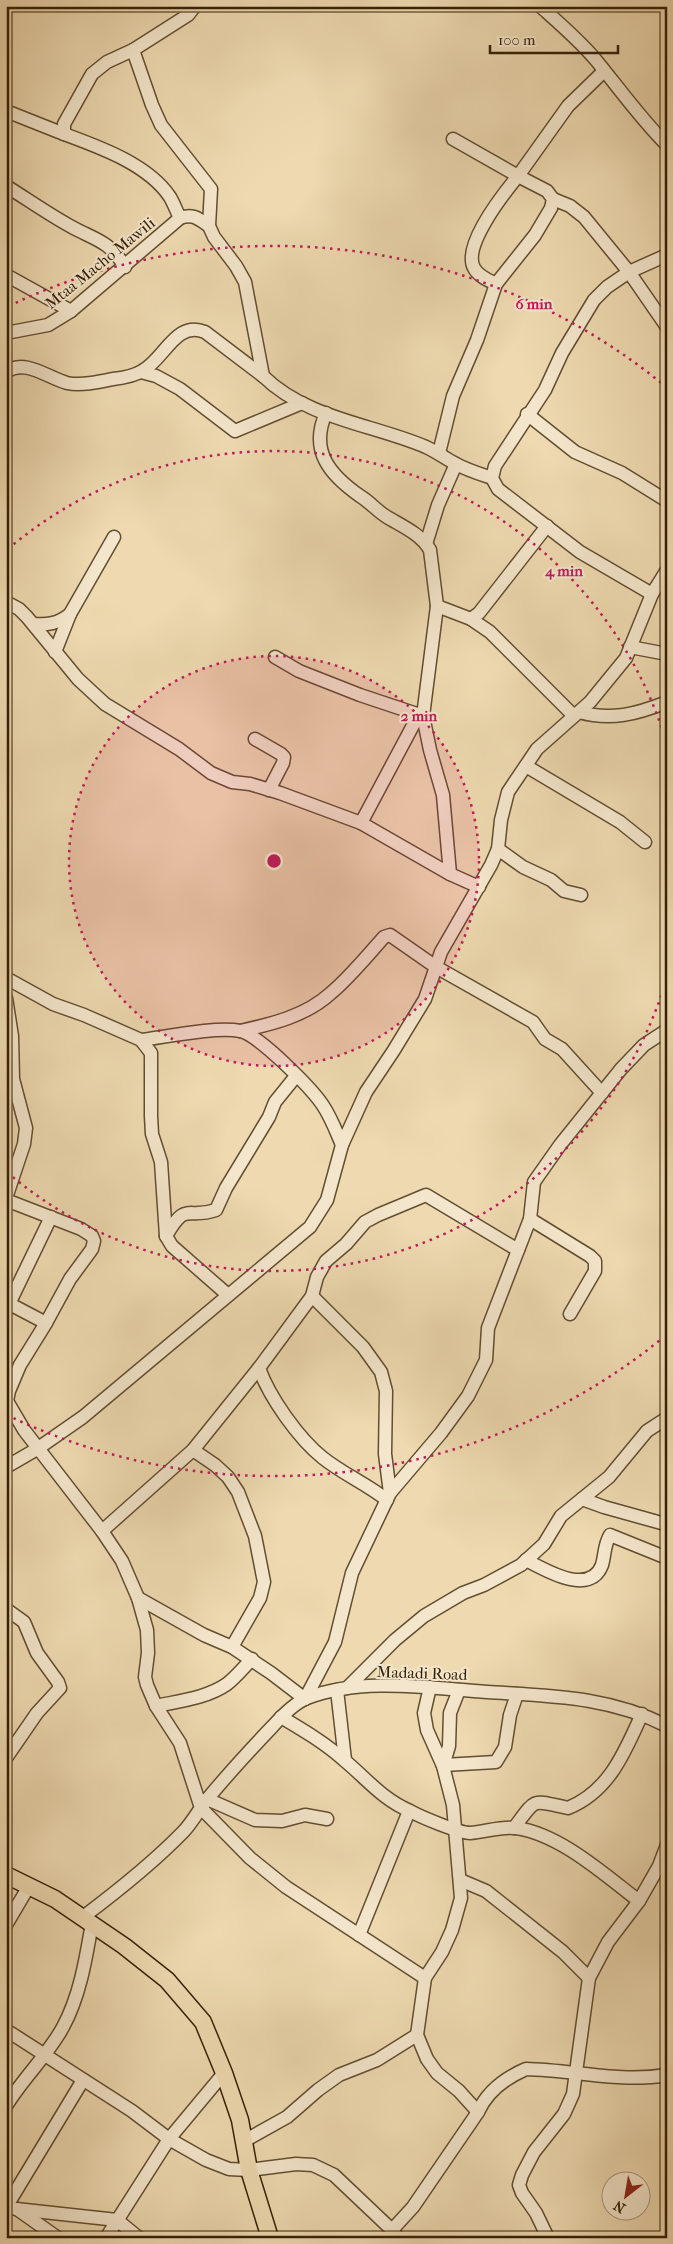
<svg xmlns="http://www.w3.org/2000/svg" width="673" height="2244" font-family="'IM FELL French Canon',serif">
<style>
.lines{fill:none;stroke-linecap:round;stroke-linejoin:round}
.minor-casing{stroke:#624e31;stroke-width:15}
.major-casing{stroke:#342007;stroke-width:19}
.minor{stroke:#f4e6cc;stroke-width:12}
.major{stroke:#eed9b0;stroke-width:16}
.ring{fill:none;stroke:#c2185b;stroke-width:2.5;stroke-dasharray:2.5 5}
.labels{text-anchor:middle;dominant-baseline:central;stroke-width:4;stroke-linejoin:round;paint-order:stroke}
.street-label{font-size:16px;fill:#342007;stroke:#f4e6cc}
.centre{fill:#c2185b;stroke:#f4e6cc;stroke-width:2.5}
.ring-label{font-size:15px;text-anchor:middle;font-weight:bold;fill:#c2185b;stroke:#f4e6cc;stroke-width:4;stroke-linejoin:round;paint-order:stroke}
</style>
<rect width="100%" height="100%" fill="#eed9b0"/>
<filter id="stains"><feTurbulence type="fractalNoise" baseFrequency=".004" numOctaves="4"/><feColorMatrix values="0 0 0 0 .2 0 0 0 0 .09 0 0 0 0 .02 0 0 0 .5 -.17"/></filter>
<radialGradient id="worn" r=".72"><stop offset=".6" stop-color="#630" stop-opacity="0"/><stop offset="1" stop-color="#630" stop-opacity=".3"/></radialGradient>
<g class="lines">
<g class="minor-casing">
<g id="minor">
<path d="M540 6C559 23 579 40 595 59 619 88 640 118 667 145"/>
<path d="M133 50 152 105 161 125 211 189 209 226 214 237 236 266 245 282 263 376C307 419 372 424 426 447 437 452 446 459 456 464 467 470 480 474 492 478"/>
<path d="M6 111 64 134"/>
<path d="M453 139 518 176C504 193 462 246 474 268 478 276 488 280 496 284"/>
<path d="M6 186C27 199 48 214 70 226 95 240 109 240 125 267"/>
<path d="M553 199 570 206 584 217 629 272 667 327"/>
<path d="M180 218C177 212 174 204 170 197 148 164 99 147 64 134V124L92 74 107 62 133 50 188 15 195 6"/>
<path d="M6 275 71 311"/>
<path d="M6 333 48 325 71 311 180 218C193 213 199 219 209 226"/>
<path d="M6 372C25 358 48 378 67 383 81 386 99 382 113 379 122 378 134 376 142 371 165 359 175 320 205 332L263 376"/>
<path d="M141 372 156 376 180 389 235 431 302 403"/>
<path d="M326 413C309 451 330 475 360 496 370 502 377 511 387 517 402 526 421 534 430 550L437 606 423 716 430 750 443 795 450 874"/>
<path d="M527 414 575 452 622 473 667 501"/>
<path d="M439 453 453 396 477 340 496 284 535 235 551 208 553 199 547 191 518 176 568 106 604 71"/>
<path d="M426 544 438 505 456 464"/>
<path d="M652 594 580 552 498 489 492 478 495 466 545 390 562 353 594 300 607 287 629 272 667 255"/>
<path d="M6 602 19 609 27 617 78 679 105 704 179 749 211 773 232 782 250 784 280 793 361 823 450 874 479 887"/>
<path d="M437 606 471 619 490 632 574 716"/>
<path d="M471 619 479 613 547 526"/>
<path d="M33 624C47 625 58 624 70 614L114 537"/>
<path d="M630 647 667 654"/>
<path d="M55 652 70 614"/>
<path d="M275 657 299 671 360 695 423 716"/>
<path d="M579 712C611 721 637 714 667 702"/>
<path d="M255 739 281 754 284 757 283 763 269 790"/>
<path d="M526 766 620 822 645 842"/>
<path d="M361 823 418 716"/>
<path d="M498 849 523 867 551 880 564 891 581 895"/>
<path d="M6 978 53 1004 84 1015 141 1040 151 1053V1116L152 1134 161 1162 166 1236 172 1246 228 1295"/>
<path d="M6 998 12 1036 13 1079 26 1128 24 1144 6 1198"/>
<path d="M240 1031C272 1024 306 1016 331 993 350 977 367 956 384 937L390 935 436 967 533 1022 545 1039 562 1049 602 1093"/>
<path d="M141 1040C165 1037 217 1026 240 1031 259 1035 310 1087 322 1104 331 1117 336 1131 342 1145"/>
<path d="M6 1200 81 1229 92 1236 94 1241 92 1249 70 1279 46 1323"/>
<path d="M530 1219 590 1256 595 1261V1271L570 1314"/>
<path d="M166 1236C187 1200 186 1220 216 1210L226 1188 269 1117 275 1102 296 1076"/>
<path d="M312 1296 363 1347 381 1372 386 1391 385 1454 390 1493"/>
<path d="M6 1302 46 1323 20 1365 9 1391 7 1401 24 1430 102 1531 122 1561 138 1598 147 1630 148 1653 145 1677 147 1685 156 1706 180 1743 201 1808 250 1858 286 1887 425 1978"/>
<path d="M9 1304 51 1217"/>
<path d="M193 1450 215 1465 228 1477 238 1492 255 1536 264 1582 260 1598 232 1647"/>
<path d="M6 1467 37 1449 83 1417 310 1227 327 1200 342 1145 366 1092 394 1050 425 999 441 952 491 865 498 849 501 820 508 792 537 749 590 702 626 658 652 594 667 570"/>
<path d="M582 1499 604 1507 665 1524 667 1526"/>
<path d="M387 1500C367 1484 343 1474 323 1458 299 1439 269 1397 259 1368L312 1296 317 1277 326 1261 346 1244 365 1222 378 1215 426 1195 518 1250"/>
<path d="M102 1531 193 1450 259 1368"/>
<path d="M526 1560C545 1570 590 1597 602 1565 605 1555 604 1545 610 1535L667 1558"/>
<path d="M138 1598 204 1635 232 1647 271 1673 305 1699 335 1642 352 1573 390 1493 441 1433 468 1396 486 1360 488 1328 530 1219 534 1182 560 1145 621 1069 644 1045 667 1030"/>
<path d="M6 1609 24 1622 37 1653 58 1682 60 1688 37 1713 6 1758"/>
<path d="M430 1687 424 1713 427 1730 443 1766 453 1805 461 1898 452 1930 442 1952 425 1978 417 2035 427 2059 437 2073 459 2091 478 2112"/>
<path d="M347 1688 395 1640 424 1616 463 1593 484 1585 521 1565 544 1544 561 1516 609 1477 647 1431 667 1418"/>
<path d="M337 1690 345 1760"/>
<path d="M156 1706C179 1701 207 1698 227 1684 236 1677 244 1667 252 1659"/>
<path d="M281 1717C303 1730 325 1743 344 1760 367 1779 382 1799 410 1811 421 1817 459 1833 470 1833 485 1832 501 1826 516 1828 560 1834 605 1875 639 1901"/>
<path d="M444 1765 496 1762 505 1747 510 1715 517 1694"/>
<path d="M443 1766 449 1746 450 1713 459 1690"/>
<path d="M207 1799 255 1820 282 1821 305 1815 327 1819"/>
<path d="M514 1828C537 1797 531 1800 568 1808 610 1791 625 1751 642 1714"/>
<path d="M460 1880 486 1891 563 1952 589 1978"/>
<path d="M83 1917C119 1890 153 1863 184 1831 193 1821 200 1808 209 1797 229 1773 250 1750 272 1727 281 1717 294 1703 307 1698 363 1677 428 1688 487 1692 550 1696 609 1696 667 1726"/>
<path d="M6 1925 29 1886"/>
<path d="M359 1935 409 1811"/>
<path d="M6 2030 132 2111 169 2139 206 2160 229 2169 249 2170 296 2164 313 2165 334 2175 392 2230 398 2238"/>
<path d="M6 2106C23 2078 48 2055 63 2027 80 1996 86 1958 92 1923"/>
<path d="M244 2141 287 2117 318 2090 339 2075 377 2060 417 2035"/>
<path d="M8 2204 83 2080"/>
<path d="M16 2209 117 2220 139 2238"/>
<path d="M17 2209 58 2238"/>
<path d="M392 2230 413 2207 478 2112C487 2092 505 2078 526 2069 574 2070 619 2083 667 2075"/>
<path d="M106 2238 169 2139 224 2073"/>
<path d="M548 2238 536 2213 522 2193 519 2185 522 2175 534 2152 564 2114 573 2094 589 1978 608 1942 639 1901 659 1866 667 1845"/>
</g>
</g>
<g class="major-casing">
<path id="major" d="M6 1875 55 1899 124 1946 167 1980 203 2022 224 2073 240 2120 249 2170 270 2238"/>
</g>
<use href="#minor" class="minor"/>
<use href="#major" class="major"/>
</g>
<circle cx="274" cy="861" r="205" fill="#c2185b" fill-opacity=".12"/>
<g class="ring">
<circle cx="274" cy="861" r="205"/>
<path d="M666 981A410 410 0 0 1 8 1173M8 549A410 410 0 0 1 666 741"/>
<path d="M665 1336A615 615 0 0 1 9 1416M9 306A615 615 0 0 1 665 386"/>
</g>
<g class="labels">
<g class="street-label">
<text transform="translate(100 263) rotate(-39)">Mtaa Macho Mawili</text>
<text transform="translate(422 1673) rotate(2)">Madadi Road</text>
</g>
</g>
<circle cx="274" cy="861" r="8" class="centre"/>
<g class="ring-label">
<text x="534" y="309">6 min</text>
<text x="564" y="576">4 min</text>
<text x="419" y="721">2 min</text>
</g>
<rect width="673" height="2244" fill="none" stroke="#eed9b0" stroke-width="25"/>
<rect x="8" y="8" width="658" height="2229" fill="none" stroke="#342007" stroke-width="2.5"/>
<rect x="12" y="12" width="648" height="2219" fill="none" stroke="#342007"/>
<g transform="translate(626 2196) rotate(211)"><circle r="24" fill="#f4e6cc" stroke="#a7977d"/>
<path d="M0-4L9 19L0 12L-9 19Z" fill="#8f2418"/>
<text y="-8" font-size="14" font-weight="bold" text-anchor="middle" fill="#342007">N</text>
</g>
<path d="M490 45v8h128v-8" fill="none" stroke="#342007" stroke-width="2.5"/>
<text x="498" y="45" font-size="15" fill="#342007" stroke="#f4e6cc" stroke-width="4" paint-order="stroke">100 m</text>
<rect width="100%" height="100%" filter="url(#stains)"/>
<rect width="100%" height="100%" fill="url(#worn)"/>
</svg>
